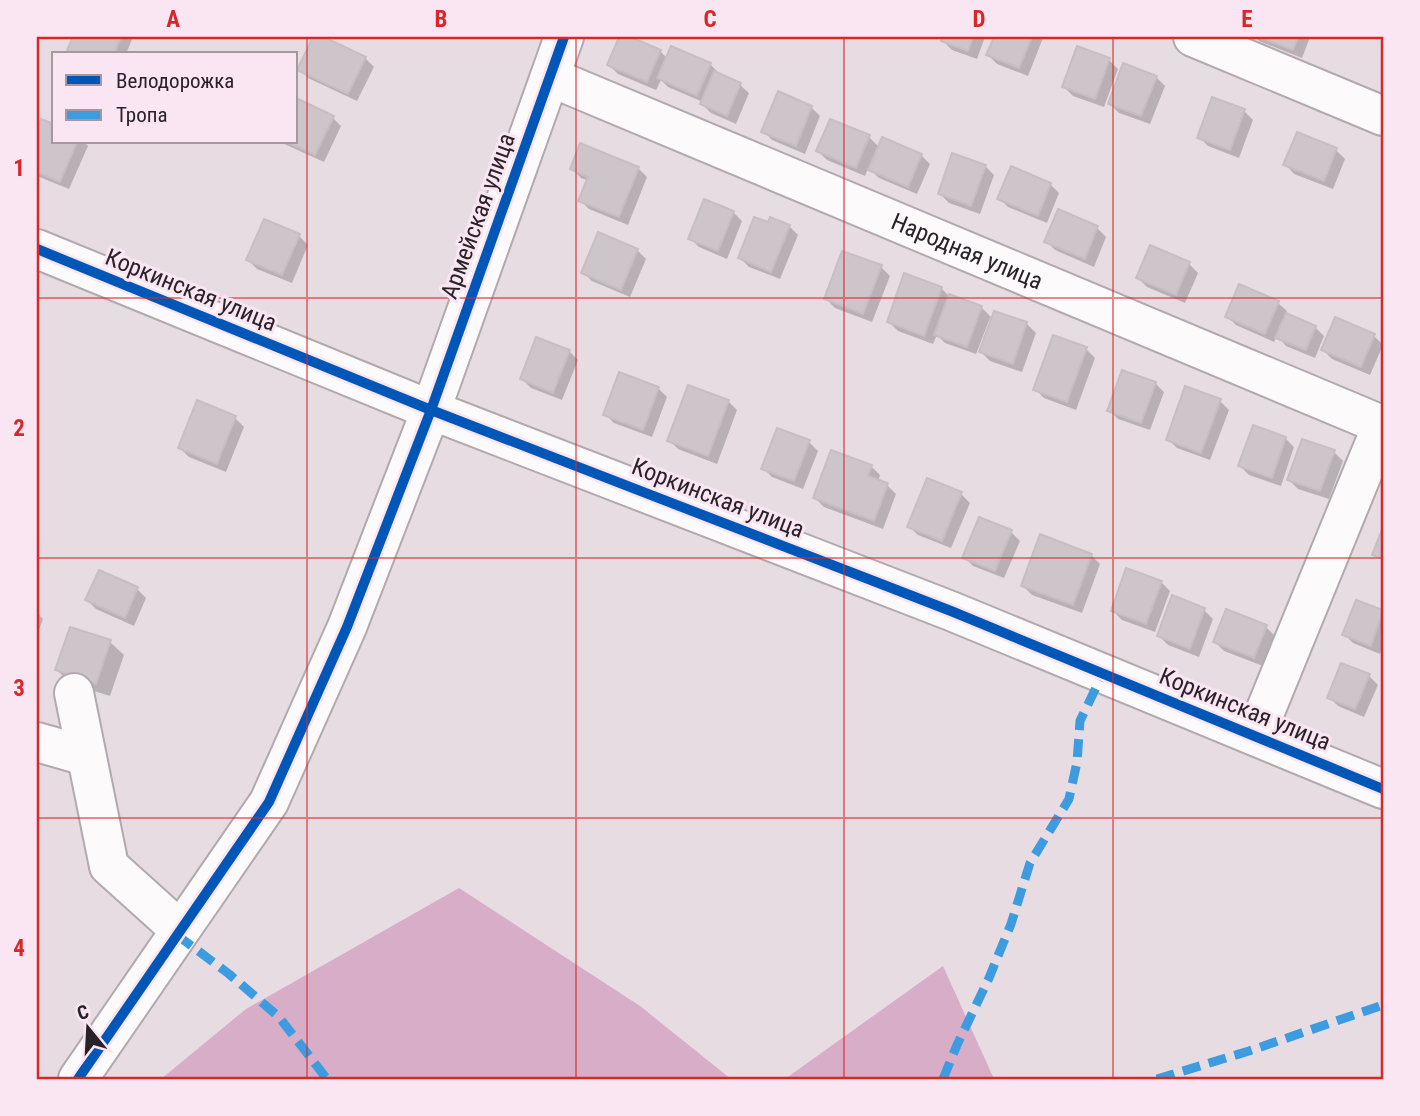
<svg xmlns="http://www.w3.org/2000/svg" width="1420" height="1116" font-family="'Roboto Condensed',sans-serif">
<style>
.forest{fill:#d7adc8}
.shadow{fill:#0003}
.building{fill:#cec5ca;stroke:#c7bec3;stroke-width:2}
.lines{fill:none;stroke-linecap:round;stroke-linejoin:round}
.minor-casing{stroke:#b2a9ae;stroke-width:42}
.minor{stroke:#fcfafb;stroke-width:38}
.quiet{stroke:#3d9ce0;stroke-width:9;stroke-dasharray:18 9;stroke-linecap:butt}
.cycleway-casing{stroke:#fae5f2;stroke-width:15}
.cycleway{stroke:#0057b8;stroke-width:10}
.grid{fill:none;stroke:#d62828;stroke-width:2;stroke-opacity:0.55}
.labels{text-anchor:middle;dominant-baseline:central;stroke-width:6;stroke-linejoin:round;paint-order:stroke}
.street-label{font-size:24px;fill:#292227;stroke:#fae5f2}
.neatline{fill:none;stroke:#d62828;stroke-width:2.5}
.grid-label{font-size:23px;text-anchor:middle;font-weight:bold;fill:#d62828}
</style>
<rect width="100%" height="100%" fill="#e8dce3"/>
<g class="forest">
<path d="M459 888 640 1006 731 1079H161L246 1009Z"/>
<path d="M943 966 994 1079H785Z"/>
</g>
<g class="shadow">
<path d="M75 37H133L126 54H73L69 50Z"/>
<path d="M315 37H320L365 58 374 67 357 101 308 78 299 69Z"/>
<path d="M621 37H626L660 51 667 58 710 64 719 73 740 85 749 93 736 124 711 113 702 104 703 102 668 87 661 80 656 90 618 74 609 65Z"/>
<path d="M944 37H985L977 59 952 50 943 41Z"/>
<path d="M995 37 1043 38 1028 76 997 64 988 55Z"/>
<path d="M1255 37H1310L1302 58 1259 41Z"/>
<path d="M1109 60 1118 69 1104 107 1073 96 1064 87Z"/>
<path d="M1156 77 1165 86 1150 124 1119 113 1110 104Z"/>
<path d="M296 100 332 117 341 126 324 162 280 142H296Z"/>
<path d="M811 107 820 116 805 154 772 140 763 131Z"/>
<path d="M1244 111 1253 120 1239 158 1208 146 1199 137Z"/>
<path d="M42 121 54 126V142H84L88 146 69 189 37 176V133Z"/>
<path d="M869 137 879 147 921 155 930 164 917 194 879 178 868 168 865 176 827 160 818 151Z"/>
<path d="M1336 150 1345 159 1333 189 1294 174 1286 165Z"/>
<path d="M985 166 994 175 980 214 949 203 940 194Z"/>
<path d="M638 168 647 177 628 225 589 209 580 200 589 181 581 178 572 169Z"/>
<path d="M1050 184 1059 193 1047 223 1008 207 999 198Z"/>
<path d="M733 212 742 221 727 259 699 247 690 238Z"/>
<path d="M769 224 789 226 798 235 780 279 749 267 740 258Z"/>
<path d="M1097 228 1106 237 1094 267 1055 250 1046 241Z"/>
<path d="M299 236 308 245 292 283 257 269 248 260Z"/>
<path d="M637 250 646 259 630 297 592 281 583 273Z"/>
<path d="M1189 264 1198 273 1185 303 1147 287 1138 278Z"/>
<path d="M881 267 890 276 872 322 835 308 826 299Z"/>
<path d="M941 288 948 295 981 307 993 319 995 313 1027 324 1036 333 1022 372 990 361 981 352 993 319 990 318 976 354 945 343 937 335 933 344 898 331 889 322Z"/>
<path d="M1278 303 1287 311 1286 315 1315 327 1324 336 1315 358 1286 346 1277 336 1274 342 1236 325 1227 316Z"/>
<path d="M1374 336 1383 345 1370 375 1332 359 1323 350Z"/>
<path d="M1086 349 1095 358 1076 410 1044 398 1035 389Z"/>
<path d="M569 351 578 360 562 400 531 388 522 379Z"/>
<path d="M1155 383 1164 392 1150 430 1118 419 1109 410Z"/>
<path d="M658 388 667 397 652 437 614 423 605 414Z"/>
<path d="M728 401 737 410 717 464 678 449 669 440Z"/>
<path d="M1220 401 1229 410 1210 460 1177 448 1168 439Z"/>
<path d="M198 403 235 418 244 427 226 472 189 457 180 448Z"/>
<path d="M1285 438 1294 447 1281 486 1249 475 1240 466Z"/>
<path d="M1303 441 1334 452 1343 461 1329 499 1298 489 1289 480Z"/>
<path d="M809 442 818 451 803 489 772 477 763 468Z"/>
<path d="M871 466 880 475 878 482 887 485 896 494 883 529 824 507 815 498Z"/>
<path d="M961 494 970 503 951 548 918 535 909 527Z"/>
<path d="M1011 532 1020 541 1004 578 973 566 964 557Z"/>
<path d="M1091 555 1100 564 1082 613 1032 595 1023 586Z"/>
<path d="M100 572 137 589 146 598 134 626 96 609 87 600Z"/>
<path d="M1161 582 1170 591 1155 632 1122 620 1113 611Z"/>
<path d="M1173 598 1204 610 1213 619 1199 657 1168 645 1159 636Z"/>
<path d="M1357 602 1383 612V645L1380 654 1353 643 1344 634Z"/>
<path d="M37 613 43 619 37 635Z"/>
<path d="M1266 627 1275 636 1263 666 1224 651 1215 642Z"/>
<path d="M110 642 124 655 110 696 71 684 57 670Z"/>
<path d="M1369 676 1378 685 1364 717 1338 706 1329 697Z"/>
</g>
<g class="building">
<path d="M73 37H121L114 54H76L67 50Z"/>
<path d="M313 37H324L366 57 348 94 297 70Z"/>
<path d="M619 37H631L661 50 647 82 607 65Z"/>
<path d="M943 37H973L968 51 941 41Z"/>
<path d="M994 37H1032L1019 68 986 55Z"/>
<path d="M1259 37H1298L1293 50Z"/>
<path d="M671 46 711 63 697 96 657 78Z"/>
<path d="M1077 46 1110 58 1095 99 1062 87Z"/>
<path d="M1123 63 1157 76 1141 116 1108 104Z"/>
<path d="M714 71 741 83 727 116 700 104Z"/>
<path d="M778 91 812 106 796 146 761 132Z"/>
<path d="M1212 97 1245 109 1230 150 1197 138Z"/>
<path d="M296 98 334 116 315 155 287 142H296Z"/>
<path d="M41 119 54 124V142H77L60 182 37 172V128Z"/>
<path d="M830 119 870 135 856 168 816 151Z"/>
<path d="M1297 132 1337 148 1324 181 1283 165Z"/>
<path d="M882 137 922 154 908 187 868 170Z"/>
<path d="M580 143 639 167 619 217 578 201 588 177 570 169Z"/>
<path d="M952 153 986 165 971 206 938 194Z"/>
<path d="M1011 166 1051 183 1038 216 997 199Z"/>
<path d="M704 199 734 211 718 251 688 239Z"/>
<path d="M1058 209 1098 226 1085 259 1044 242Z"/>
<path d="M754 217 768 222 770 217 790 225 771 272 738 258Z"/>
<path d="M264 219 300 234 282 275 246 260Z"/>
<path d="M598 232 638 249 621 290 581 273Z"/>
<path d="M1150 245 1190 262 1176 295 1136 278Z"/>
<path d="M842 251 882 265 863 314 824 299Z"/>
<path d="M904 273 942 287 924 336 887 322Z"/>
<path d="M1239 284 1279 301 1265 334 1225 317Z"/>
<path d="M949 294 982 306 967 347 934 335Z"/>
<path d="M994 311 1027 322 1013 364 979 352Z"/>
<path d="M1286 313 1316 326 1306 350 1275 338Z"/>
<path d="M1335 317 1375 334 1361 367 1321 350Z"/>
<path d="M1053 335 1087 347 1067 402 1033 390Z"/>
<path d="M536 337 570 350 553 393 520 379Z"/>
<path d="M1122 370 1156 382 1141 423 1107 411Z"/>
<path d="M619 372 659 387 643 430 603 415Z"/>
<path d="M688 385 729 400 708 456 667 441Z"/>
<path d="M1185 386 1221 399 1201 453 1166 440Z"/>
<path d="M197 400 236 416 217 464 178 448Z"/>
<path d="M1253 425 1286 437 1272 478 1238 466Z"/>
<path d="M777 428 810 440 794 481 761 469Z"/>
<path d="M1302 439 1335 450 1320 491 1287 480Z"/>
<path d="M831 450 872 465 868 476 888 483 874 521 813 498Z"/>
<path d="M927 478 962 492 942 541 907 527Z"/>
<path d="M979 517 1012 530 995 571 962 558Z"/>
<path d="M1383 527V559L1372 555Z"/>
<path d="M1040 534 1092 554 1073 605 1021 586Z"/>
<path d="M1126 568 1162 581 1146 624 1111 611Z"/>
<path d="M99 570 138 587 125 618 85 600Z"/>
<path d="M1172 595 1205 608 1190 649 1157 636Z"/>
<path d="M1356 600 1383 610 1371 646 1342 635Z"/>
<path d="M1226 609 1267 625 1254 658 1213 642Z"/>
<path d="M70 627 111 640 96 684 55 670Z"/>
<path d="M1341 663 1370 674 1355 709 1327 698Z"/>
</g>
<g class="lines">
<g class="minor-casing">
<g id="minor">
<path d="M1193 37 1383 116"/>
<path id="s1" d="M550 77 1382 425"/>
<path d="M37 249 431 410 951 611 1383 789"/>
<path d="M74 693 109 866 180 930"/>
<path d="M1255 736 1383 423"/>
<path d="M37 742 86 756"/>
<path d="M78 1079 269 802 347 627 431 410 564 37"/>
</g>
</g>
<use href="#minor" class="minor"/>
<g class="quiet">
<path d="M177 935 229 974 279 1017 327 1079"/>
<path d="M943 1079 957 1045 989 978 1011 924 1030 863 1069 799 1077 762 1080 721 1103 673"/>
<path d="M1157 1079 1249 1051 1383 1005"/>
</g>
<g class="cycleway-casing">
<g id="cycleway">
<path d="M37 249 431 410 951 611 1383 789"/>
<path d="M78 1079 269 802 347 627 431 410 564 37"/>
</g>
</g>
<use href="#cycleway" class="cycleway"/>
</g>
<path class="grid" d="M307 37V1079M576 37V1079M844 37V1079M1113 37V1079M37 298H1383M37 558H1383M37 818H1383"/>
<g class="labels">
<g class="street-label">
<text transform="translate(478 216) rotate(-70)">Армейская улица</text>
<text stroke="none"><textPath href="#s1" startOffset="452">Народная улица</textPath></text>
<text transform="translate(191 290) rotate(22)">Коркинская улица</text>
<text transform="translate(718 498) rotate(21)">Коркинская улица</text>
<text transform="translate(1245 709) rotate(22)">Коркинская улица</text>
</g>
</g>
<rect width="1420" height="1116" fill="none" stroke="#fae5f2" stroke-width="77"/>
<rect x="52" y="52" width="245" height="91" fill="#fae5f2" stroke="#a697a1" stroke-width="2"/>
<rect x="66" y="75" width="35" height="10" fill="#0057b8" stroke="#a697a1" stroke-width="2"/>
<text x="116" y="88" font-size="21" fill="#292227">Велодорожка</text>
<rect x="66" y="110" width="35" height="10" fill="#3d9ce0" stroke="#a697a1" stroke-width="2"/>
<text x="116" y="122" font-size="21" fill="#292227">Тропа</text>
<g transform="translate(88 1028) rotate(342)" stroke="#fae5f2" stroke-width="5" paint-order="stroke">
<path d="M0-5L12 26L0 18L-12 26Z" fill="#292227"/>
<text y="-10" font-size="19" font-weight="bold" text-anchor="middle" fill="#292227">С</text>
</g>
<rect x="38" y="38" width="1344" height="1040" class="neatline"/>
<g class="grid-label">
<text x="173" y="27">A</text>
<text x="441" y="27">B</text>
<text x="710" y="27">C</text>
<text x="979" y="27">D</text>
<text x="1247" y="27">E</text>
<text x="19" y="176">1</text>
<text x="19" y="436">2</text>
<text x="19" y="696">3</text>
<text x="19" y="956">4</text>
</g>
</svg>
